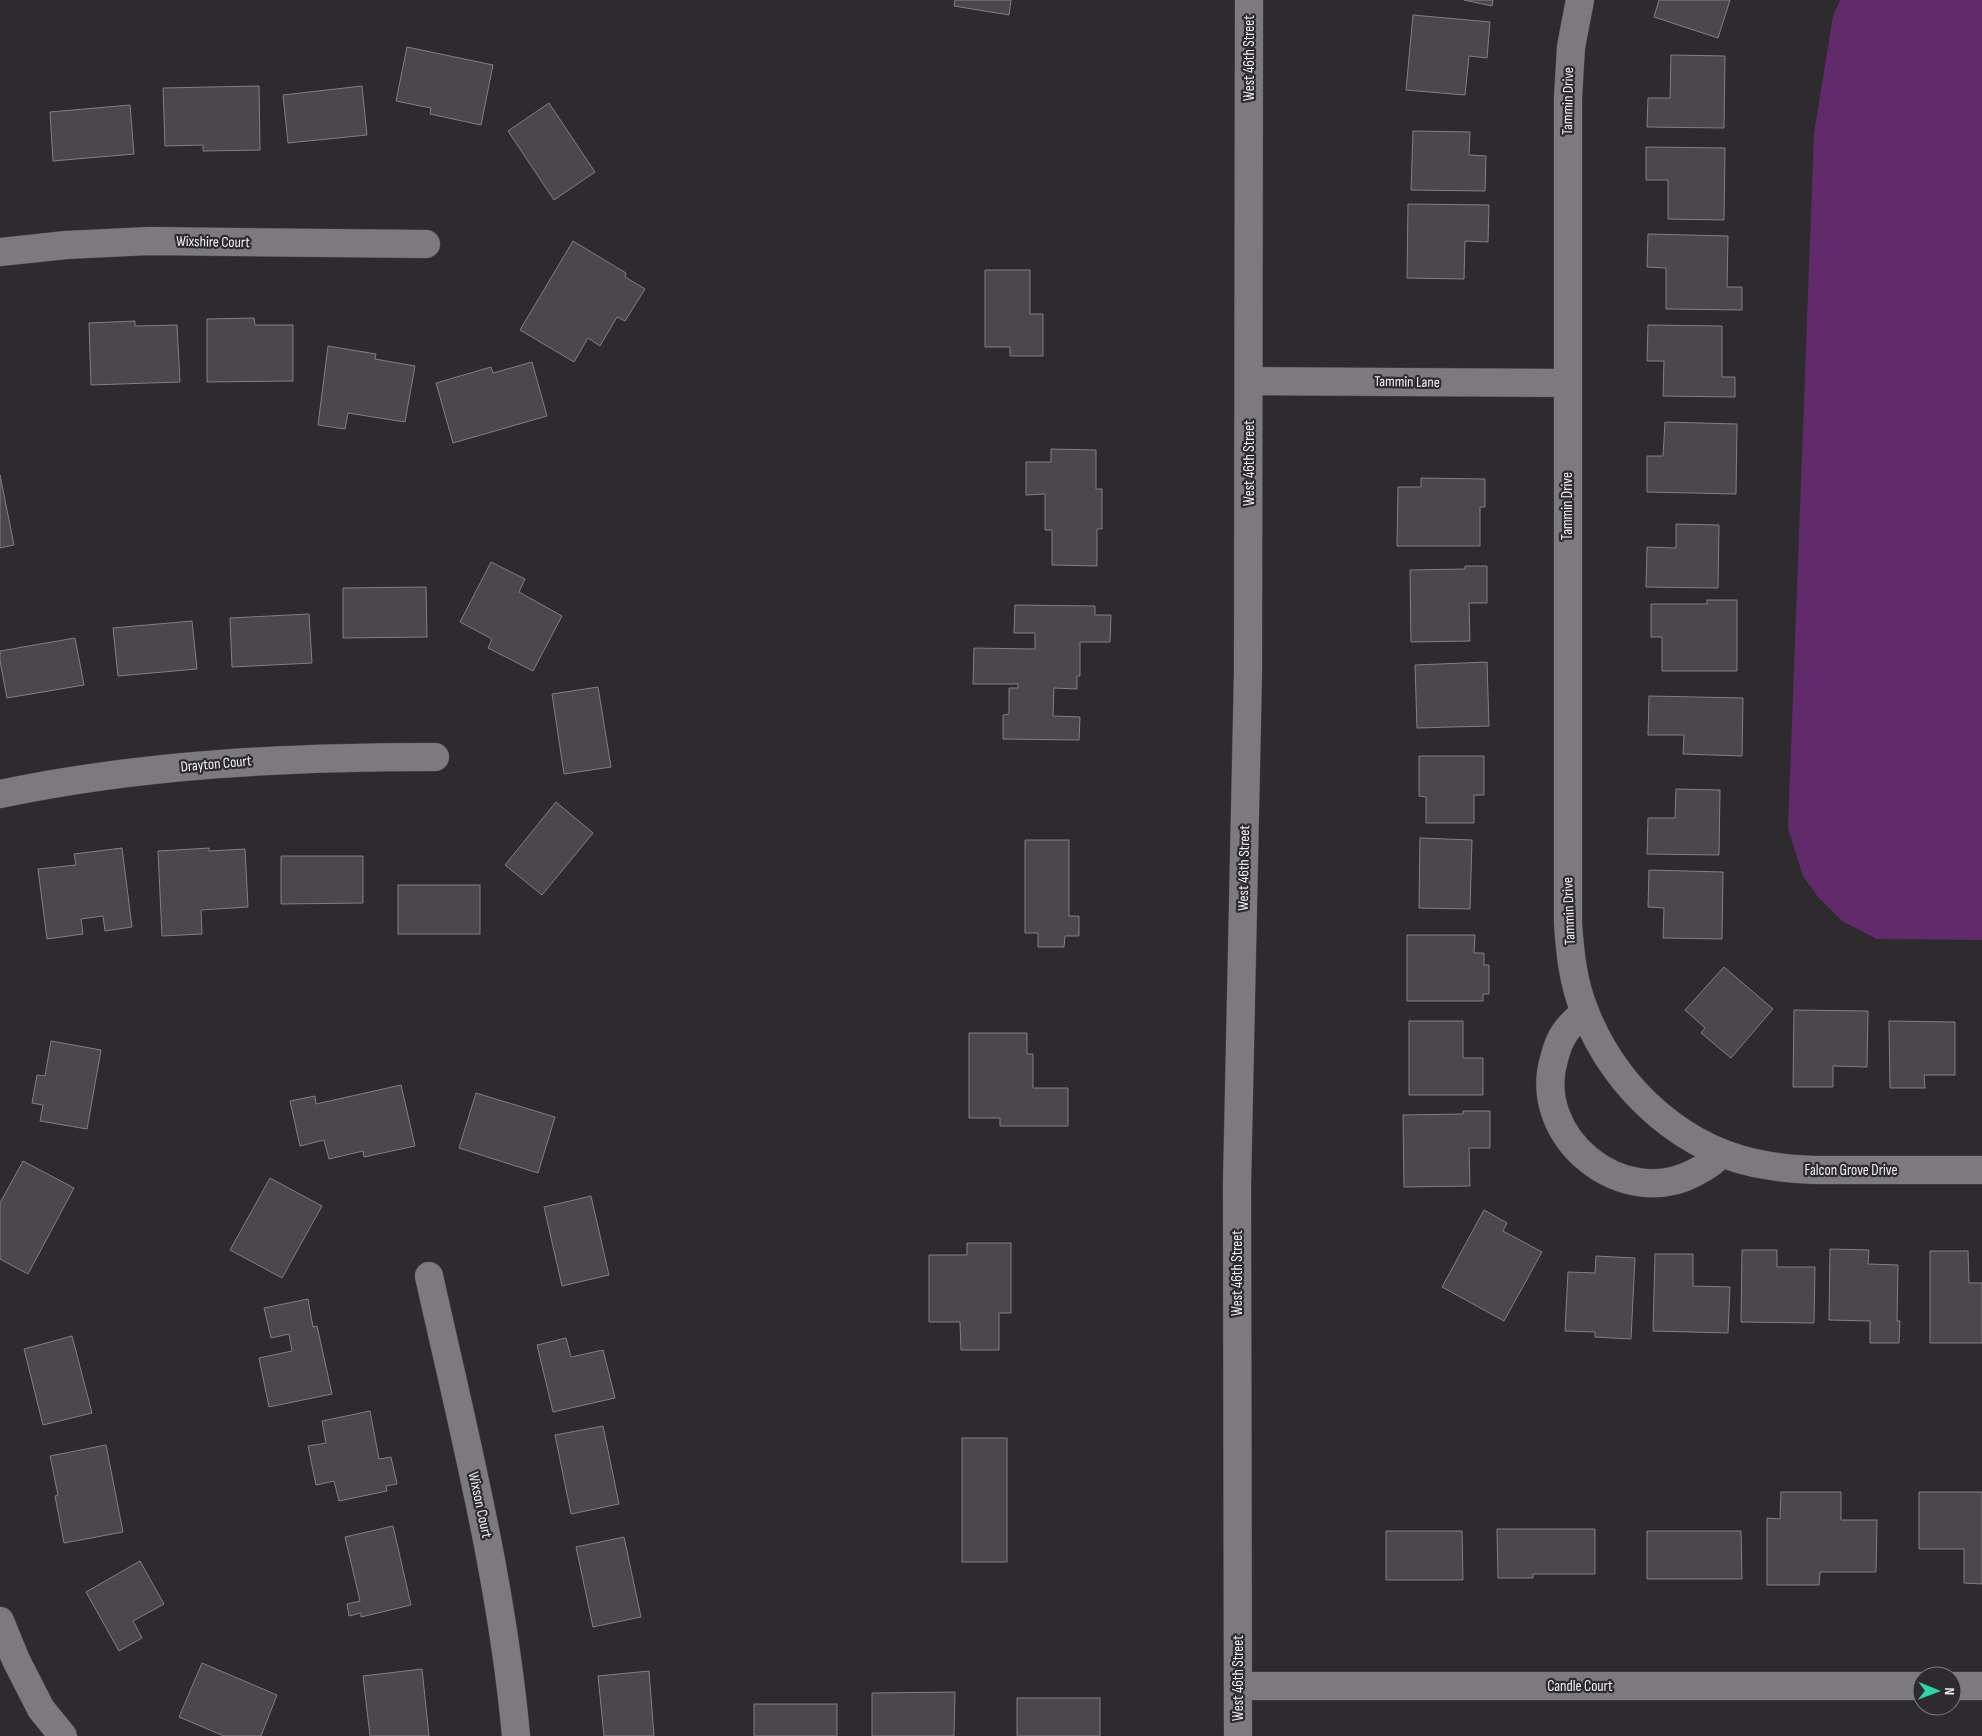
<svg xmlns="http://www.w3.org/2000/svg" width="1982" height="1736" font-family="'Sofia Sans Condensed',sans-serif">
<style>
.water{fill:#602a6b}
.building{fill:#4a484a;stroke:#817f81}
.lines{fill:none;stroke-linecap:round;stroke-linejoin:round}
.minor-casing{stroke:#4a484a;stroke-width:29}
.tertiary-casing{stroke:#4a484a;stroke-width:29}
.minor{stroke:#7c7a7c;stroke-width:28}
.tertiary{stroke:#7c7a7c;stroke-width:28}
.labels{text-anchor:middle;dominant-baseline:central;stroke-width:4.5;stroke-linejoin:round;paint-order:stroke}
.street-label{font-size:15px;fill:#f2f1f3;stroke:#2d2b2d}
</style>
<rect width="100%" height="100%" fill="#2d2b2d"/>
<path class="water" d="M1840 0H1982V940L1877 939 1842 921 1818 897 1803 876 1788 828 1814 133 1833 16Z"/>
<g class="building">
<path d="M955 0H1011L1009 15 954 6Z"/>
<path d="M1464 0H1493L1492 6Z"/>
<path d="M1659 0H1730L1718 38 1654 17Z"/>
<path d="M1413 15 1490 22 1487 58 1469 56 1465 95 1406 90Z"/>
<path d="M407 47 493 65 481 125 430 114 431 108 396 101Z"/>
<path d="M1671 55 1725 56 1724 128 1647 127 1648 98H1670Z"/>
<path d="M259 86 260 150 203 151V145L165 146 163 88Z"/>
<path d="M362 86 367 135 288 143 283 95Z"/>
<path d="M549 103 595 172 554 200 508 131Z"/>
<path d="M130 105 134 154 53 161 50 112Z"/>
<path d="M1413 131 1470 132 1469 155 1486 156 1485 191 1411 190Z"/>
<path d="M1646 147 1725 148 1724 220 1668 219V180H1646Z"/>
<path d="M1408 204 1489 205 1488 242 1465 241 1464 279 1407 278Z"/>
<path d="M1648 234 1728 236 1727 287H1742V310L1666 309V268L1647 267Z"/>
<path d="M573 241 626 273 625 277 645 289 625 321 617 317 600 346 588 338 574 362 520 330Z"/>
<path d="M985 270H1030V314H1043V356H1010V347H985Z"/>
<path d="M254 318 255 325H293V381L207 382V319Z"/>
<path d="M135 321V326L177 325 180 382 91 385 89 323Z"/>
<path d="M1648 325 1722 326V377H1735V397L1663 396 1664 361H1647Z"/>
<path d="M328 346 376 354 375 359 415 366 405 422 348 413 345 429 318 425Z"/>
<path d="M532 362 547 416 453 443 436 383 491 367 493 373Z"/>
<path d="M1665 422 1737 424 1736 494 1647 492V456H1663Z"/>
<path d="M1051 449 1096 450V489H1102V529H1097V566L1052 565V530H1045V494L1026 495V462H1051Z"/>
<path d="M0 475 14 545 0 548Z"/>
<path d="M1421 478 1485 479V507H1480V546H1397L1398 487H1421Z"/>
<path d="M1676 524 1719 525 1718 588 1646 587 1647 547 1676 548Z"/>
<path d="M491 562 525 579 519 592 562 616 533 671 488 648 492 639 460 622Z"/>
<path d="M1465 566H1487V603H1469L1470 641 1411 642 1410 570 1465 569Z"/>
<path d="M426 587 427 637 343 638V588Z"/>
<path d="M1707 600H1737V671H1662V637H1651V604H1707Z"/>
<path d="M1015 605 1095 606V615H1111L1110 642H1080V676H1077V689L1054 688 1053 716 1080 717 1079 740 1003 739V715L1009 714V688H1018V684H973L974 648 1035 649V633H1014Z"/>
<path d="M309 614 312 663 232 667 230 618Z"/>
<path d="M192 621 197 669 118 676 113 628Z"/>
<path d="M75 638 84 685 7 698 0 661V651Z"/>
<path d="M1487 662 1489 726 1417 728 1415 665Z"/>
<path d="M598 687 611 767 564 774 552 694Z"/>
<path d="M1649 696 1743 698 1742 756 1683 754 1684 735H1648Z"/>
<path d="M1419 756H1484V795H1474V823H1426V797L1419 796Z"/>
<path d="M1676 789 1720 790 1719 855 1647 854 1648 818H1675Z"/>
<path d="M556 802 593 833 542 895 505 865Z"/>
<path d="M1420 838 1472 840 1470 909 1419 908Z"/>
<path d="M1025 840H1069V916H1079V936H1065L1064 947H1038V933H1025Z"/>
<path d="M122 848 132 927 105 931 103 916 81 919 83 934 47 939 38 869 76 865 74 854Z"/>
<path d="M209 848V851L245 849 248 907 201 910 202 934 162 936 158 851Z"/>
<path d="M281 856H363V903L281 904Z"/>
<path d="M1649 870 1723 872 1722 939 1663 938 1664 908 1648 907Z"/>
<rect x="398" y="885" width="82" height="49"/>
<path d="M1407 935H1475L1474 953H1484V965H1489V994H1483V1001H1407Z"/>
<path d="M1724 967 1773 1009 1731 1058 1701 1033 1705 1028 1685 1010Z"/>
<path d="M1794 1010 1868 1011 1867 1067 1833 1066V1087H1793Z"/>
<path d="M1409 1021H1463V1058H1483V1095H1409Z"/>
<path d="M1889 1021 1955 1022V1075H1924L1925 1088H1890Z"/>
<path d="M969 1033H1027V1054H1033V1088H1068V1126H1000V1118H969Z"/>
<path d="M51 1041 101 1050 87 1129 40 1121 43 1105 32 1103 37 1075 45 1076Z"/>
<path d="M401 1085 415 1146 364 1157 363 1151 329 1159 324 1140 300 1146 290 1101 315 1096 316 1104Z"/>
<path d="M476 1093 555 1117 538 1173 459 1148Z"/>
<path d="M1463 1111H1490V1148H1469L1470 1186 1404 1187 1403 1115 1463 1114Z"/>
<path d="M23 1161 74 1188 28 1274 0 1259V1203Z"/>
<path d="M270 1178 322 1206 282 1278 230 1250Z"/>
<path d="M591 1196 609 1275 562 1286 544 1207Z"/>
<path d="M1484 1210 1507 1223 1503 1231 1542 1252 1504 1321 1442 1287Z"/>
<path d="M967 1243H1011V1313H999V1350H961L960 1322H929V1255H967Z"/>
<path d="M1830 1249 1869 1250 1868 1264 1898 1265 1897 1321H1900L1899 1343H1870V1321L1829 1320Z"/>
<path d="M1742 1250H1777V1267H1815L1814 1323 1741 1322Z"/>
<path d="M1930 1251H1968L1969 1283H1982V1343H1930Z"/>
<path d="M1655 1254H1693V1286L1730 1287 1728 1333 1653 1331Z"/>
<path d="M1596 1256 1635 1258 1631 1339 1595 1337V1332L1565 1331 1568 1272 1595 1273Z"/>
<path d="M308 1299 313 1327 317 1326 332 1394 269 1407 259 1358 292 1351 289 1334 271 1338 264 1308Z"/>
<path d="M72 1336 92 1413 43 1425 24 1349Z"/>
<path d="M566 1338 571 1357 603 1350 615 1398 553 1412 537 1345Z"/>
<path d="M370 1411 379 1459 391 1457 397 1484 386 1486 387 1491 339 1501 334 1481 316 1485 308 1446 326 1443 322 1421Z"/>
<path d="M603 1426 619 1504 571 1514 555 1435Z"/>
<rect x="962" y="1438" width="45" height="124"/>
<path d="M106 1445 123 1532 64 1543 55 1496 58 1495 50 1456Z"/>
<path d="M1781 1492H1841V1520H1877L1876 1572H1820L1819 1585H1767V1518L1780 1519Z"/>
<path d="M1919 1492H1982V1584L1964 1583V1549H1919Z"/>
<path d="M393 1526 411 1605 361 1617V1613L349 1616 347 1604 360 1601 345 1537Z"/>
<path d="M1497 1529H1595V1574H1533V1578H1498Z"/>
<path d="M1386 1531H1462L1463 1580H1386Z"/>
<path d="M1647 1531H1741L1742 1579H1647Z"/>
<path d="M624 1537 641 1617 593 1627 576 1547Z"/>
<path d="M140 1561 164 1604 133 1621 142 1638 119 1651 86 1592Z"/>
<path d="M202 1663 277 1695 261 1736H224L179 1717Z"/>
<path d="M422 1669 429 1736H370L363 1676Z"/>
<path d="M649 1671 654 1736H604L598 1676Z"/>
<path d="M955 1692 954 1736H872V1693Z"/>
<rect x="1017" y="1698" width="83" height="38"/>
<rect x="754" y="1704" width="83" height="32"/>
</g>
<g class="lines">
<g class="minor-casing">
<g id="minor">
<path d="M1580 0 1571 47 1568 98V923C1570 953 1573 983 1585 1012 1616 1090 1685 1154 1771 1166 1801 1171 1831 1170 1861 1170 1901 1170 1942 1170 1982 1170"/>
<path d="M0 252 66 245 149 241 426 244"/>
<path d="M1249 381 1566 383"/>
<path d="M0 794C143 764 289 757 435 757"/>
<path d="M1585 1012C1577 1019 1569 1025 1564 1034 1559 1041 1556 1051 1554 1059 1531 1137 1622 1211 1694 1173 1704 1168 1715 1162 1721 1153"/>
<path d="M429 1276C463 1429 502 1580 516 1736"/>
<path d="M0 1621 16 1660 41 1709 63 1736"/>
<path d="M1238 1686H1922"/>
<path d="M1952 1686H1982"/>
</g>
</g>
<g class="tertiary-casing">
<path id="tertiary" d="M1238 1736 1237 1185 1248 672 1249 0"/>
</g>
<use href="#minor" class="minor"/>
<use href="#tertiary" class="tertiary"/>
</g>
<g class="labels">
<g class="street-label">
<text transform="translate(1249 58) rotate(-90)">West 46th Street</text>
<text transform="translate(1568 101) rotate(-89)">Tammin Drive</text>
<text transform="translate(213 242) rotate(1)">Wixshire Court</text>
<text transform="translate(1407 382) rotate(1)">Tammin Lane</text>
<text transform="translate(1249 463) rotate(-90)">West 46th Street</text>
<text transform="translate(1567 506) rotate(-90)">Tammin Drive</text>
<text transform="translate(216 764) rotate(-5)">Drayton Court</text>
<text transform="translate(1244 868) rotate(-89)">West 46th Street</text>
<text transform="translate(1569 911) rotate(-92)">Tammin Drive</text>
<text x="1851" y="1170">Falcon Grove Drive</text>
<text transform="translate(1237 1273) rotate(-90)">West 46th Street</text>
<text transform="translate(480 1505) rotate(78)">Wixson Court</text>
<text transform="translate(1238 1678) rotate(-90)">West 46th Street</text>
<text x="1580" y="1686">Candle Court</text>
</g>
</g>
<g transform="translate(1937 1691) rotate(91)"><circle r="24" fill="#2d2b2d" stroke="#7c7a7c"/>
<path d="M0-4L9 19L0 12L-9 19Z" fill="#2fd4aa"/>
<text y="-8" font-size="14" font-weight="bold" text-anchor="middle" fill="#f2f1f3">N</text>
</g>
</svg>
